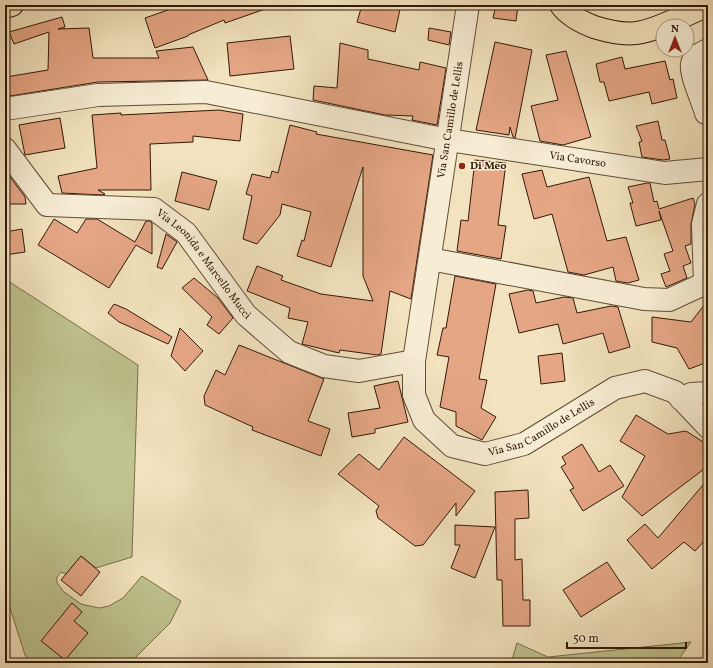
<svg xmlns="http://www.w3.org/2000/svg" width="713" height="668" font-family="Vollkorn,serif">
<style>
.green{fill:#bec38f;stroke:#786e4c}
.building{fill:#e5a685;stroke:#311908}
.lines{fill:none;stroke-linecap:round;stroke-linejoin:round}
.minor-casing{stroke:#614c36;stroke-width:24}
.major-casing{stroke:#311908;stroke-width:24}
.minor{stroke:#f7edd5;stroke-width:22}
.major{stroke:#f2e3be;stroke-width:22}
.poi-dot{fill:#8f2418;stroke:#f7edd5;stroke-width:1.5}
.labels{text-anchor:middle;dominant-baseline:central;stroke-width:3;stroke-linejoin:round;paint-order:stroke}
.street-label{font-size:11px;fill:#311908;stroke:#f7edd5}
.poi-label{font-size:11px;font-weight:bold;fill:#311908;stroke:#f7edd5;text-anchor:start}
</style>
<rect width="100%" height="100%" fill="#f2e3be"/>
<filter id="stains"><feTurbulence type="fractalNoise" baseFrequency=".005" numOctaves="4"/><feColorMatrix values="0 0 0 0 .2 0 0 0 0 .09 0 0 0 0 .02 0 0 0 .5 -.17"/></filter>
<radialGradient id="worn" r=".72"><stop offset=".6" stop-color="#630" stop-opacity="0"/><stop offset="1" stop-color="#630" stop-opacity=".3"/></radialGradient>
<g class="green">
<path d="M5 279 138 365 132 557 96 568 81 556 66 574 61 572 57 577V583L64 592 81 604 99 608 109 606 123 598 142 576 181 601 170 623 130 663H31L25 655 10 608 5 603V339L7 328 5 319Z"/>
<path d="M691 642 676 663H511L517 643 548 657Z"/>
</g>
<g class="building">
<path d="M182 5H270L271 7 225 23 224 20 188 35V36L155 48 145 18Z"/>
<path d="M362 5H401L395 32 357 22Z"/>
<path d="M496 5H518L516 21 493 18Z"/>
<path d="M62 17 65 27 58 29 89 28 93 58H159L156 51 193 47 208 80 98 82 10 96 6 77 48 70 49 32 14 44 9 32Z"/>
<path d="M429 28 451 32 449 45 428 40Z"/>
<path d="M290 36 294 69 230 76 227 43Z"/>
<path d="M495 42 532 50 515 138 513 137 510 127 509 135 476 130Z"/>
<path d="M340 43 368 50V59L419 70 420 62 446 68 437 125 412 120 413 116 385 115 313 100 314 86 337 88Z"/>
<path d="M566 51 591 137 563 145 540 141 531 106 558 100 546 55Z"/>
<path d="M622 57 625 69 665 61 670 80 673 79 677 98 652 104 649 92 609 101 604 82H600L596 64Z"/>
<path d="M219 110 243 114 240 141 193 136V142L150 144 151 190H98L105 194 102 195 62 193 58 176 97 168 92 115 121 113V115Z"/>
<path d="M60 118 65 148 25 155 19 125Z"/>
<path d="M658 121 662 140H665L670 159 663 160 642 157 639 142 642 141 636 126Z"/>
<path d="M290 125 317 132 316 134 433 155 411 299 390 291 381 354 377 355 340 350 339 353 302 344 308 322 288 318 290 308 247 291 257 266 283 276 281 280 321 294 373 301 363 276V167L331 267 297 256 302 240 304 241 311 212 282 204 280 215 257 244 243 239 252 196 246 194 252 174 270 178 272 171 278 173Z"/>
<path d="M475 160 506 163 498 225 506 226 501 259 457 251 461 220 468 221Z"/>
<path d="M5 170 25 197 26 204H5Z"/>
<path d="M542 170 547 187 589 177 607 241 626 237 639 280 628 283 616 281 613 267 584 275 568 272 552 214 534 219 522 174Z"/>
<path d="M182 172 217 181 209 210 175 201Z"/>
<path d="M647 183H650L654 202 657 201 659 209 693 198 695 204 691 224V244L685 246 691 263 683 266 687 278 666 287 661 274 670 271 664 254 673 251 659 211 661 220 636 226 630 203H633L628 187Z"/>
<path d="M54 219 77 233 86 219H97L135 242 146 221H150L152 223V254L136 245 109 288 38 245Z"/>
<path d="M22 229 25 252 5 255V232Z"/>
<path d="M166 234 177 242 162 269 157 267Z"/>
<path d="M455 276 496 284 479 379 487 380 481 408 496 417 482 440 456 426V412L440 407 449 357 437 355 443 328H446Z"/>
<path d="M194 278 218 298 233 318 219 334 207 325 212 317 182 288Z"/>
<path d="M528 290 533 291 536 303 564 297 573 298 577 313 611 306 618 307 630 347 609 353 603 333 563 344 558 324 519 333 509 294Z"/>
<path d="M708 300V362L689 369 677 348 652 342V317L691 322Z"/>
<path d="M114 304 126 309 172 337 168 344 119 322 108 313Z"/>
<path d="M180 328 203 351 185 371 171 356Z"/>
<path d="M239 345 324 379 308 421 330 429 321 456 252 430 253 427 205 405 204 396 216 370 225 375Z"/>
<path d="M562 353 565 381 541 384 538 356Z"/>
<path d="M398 381 408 422 375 429V433L352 437 348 413 380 408 374 386Z"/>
<path d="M636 415 668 434 686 431 708 445V466L642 516 622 497 645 456 620 441Z"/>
<path d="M404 437 475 491 456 516V503L423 545 415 546 378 518 376 511 379 506 338 474 359 454 379 470Z"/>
<path d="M582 444 599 472 610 465 624 486 583 511 570 490 574 488 561 467 566 464 562 457Z"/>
<path d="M708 479V537L695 551 684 542 652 569 627 540 645 524 658 538Z"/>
<path d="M528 490 529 518 515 519V560L522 559 523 600H530V626H503L502 580H497L495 492Z"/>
<path d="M455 525 495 527 475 578 451 568 460 545H455Z"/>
<path d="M81 556 100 572 81 596 61 580Z"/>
<path d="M607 562 625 589 581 617 563 590Z"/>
<path d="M72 603 82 612 74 621 88 633 65 660 41 641Z"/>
</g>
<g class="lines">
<g class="minor-casing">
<g id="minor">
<path id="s1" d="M468 5 414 361V395L424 420 452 446 485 454 524 444 615 388 645 381 675 392 708 427"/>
<path d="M708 50C702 53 693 56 692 64 690 74 703 102 706 113L708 114"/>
<path id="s2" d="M5 109 98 95 206 92 448 140 665 173 708 169"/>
<path id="s3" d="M5 149 47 205 154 209 186 233 246 315 289 352 324 366 359 371 414 361"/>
<path d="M430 259 644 299 669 300 708 282"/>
<path d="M705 283 703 224 708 204"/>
<path d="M681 399 691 394 708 393"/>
</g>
</g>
<g class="major-casing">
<g id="major">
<path d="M561 5C569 16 581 22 594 27 607 31 623 35 636 33 656 31 689 13 708 5"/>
<path d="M5 7 12 5"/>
</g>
</g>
<use href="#minor" class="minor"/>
<use href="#major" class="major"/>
</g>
<circle class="poi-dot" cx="462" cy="166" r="4"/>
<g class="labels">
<g class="street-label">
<text transform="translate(451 120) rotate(-81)">Via San Camillo de Lellis</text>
<text stroke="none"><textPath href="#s2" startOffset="580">Via Cavorso</textPath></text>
<text stroke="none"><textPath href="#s3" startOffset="252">Via Leonida e Marcello Mucci</textPath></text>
<text stroke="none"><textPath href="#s1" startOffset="556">Via San Camillo de Lellis</textPath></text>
</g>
<g class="poi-label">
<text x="470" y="166">Di Meo</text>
</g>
</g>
<rect width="713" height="668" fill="none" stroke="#f2e3be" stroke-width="20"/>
<rect x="6" y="6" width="701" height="656" fill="none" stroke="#311908" stroke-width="2"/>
<rect x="10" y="10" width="693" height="648" fill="none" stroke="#311908"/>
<g transform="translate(675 38)"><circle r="19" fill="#f7edd5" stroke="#a89883"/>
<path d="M0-3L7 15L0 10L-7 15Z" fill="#8f2418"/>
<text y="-6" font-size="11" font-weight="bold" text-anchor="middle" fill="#311908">N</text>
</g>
<path d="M567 642v6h119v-6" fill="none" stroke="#311908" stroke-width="2"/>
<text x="573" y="642" font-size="12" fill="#311908" stroke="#f7edd5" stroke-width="3" paint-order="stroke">50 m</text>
<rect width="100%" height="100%" filter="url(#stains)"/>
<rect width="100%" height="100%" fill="url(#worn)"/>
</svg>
